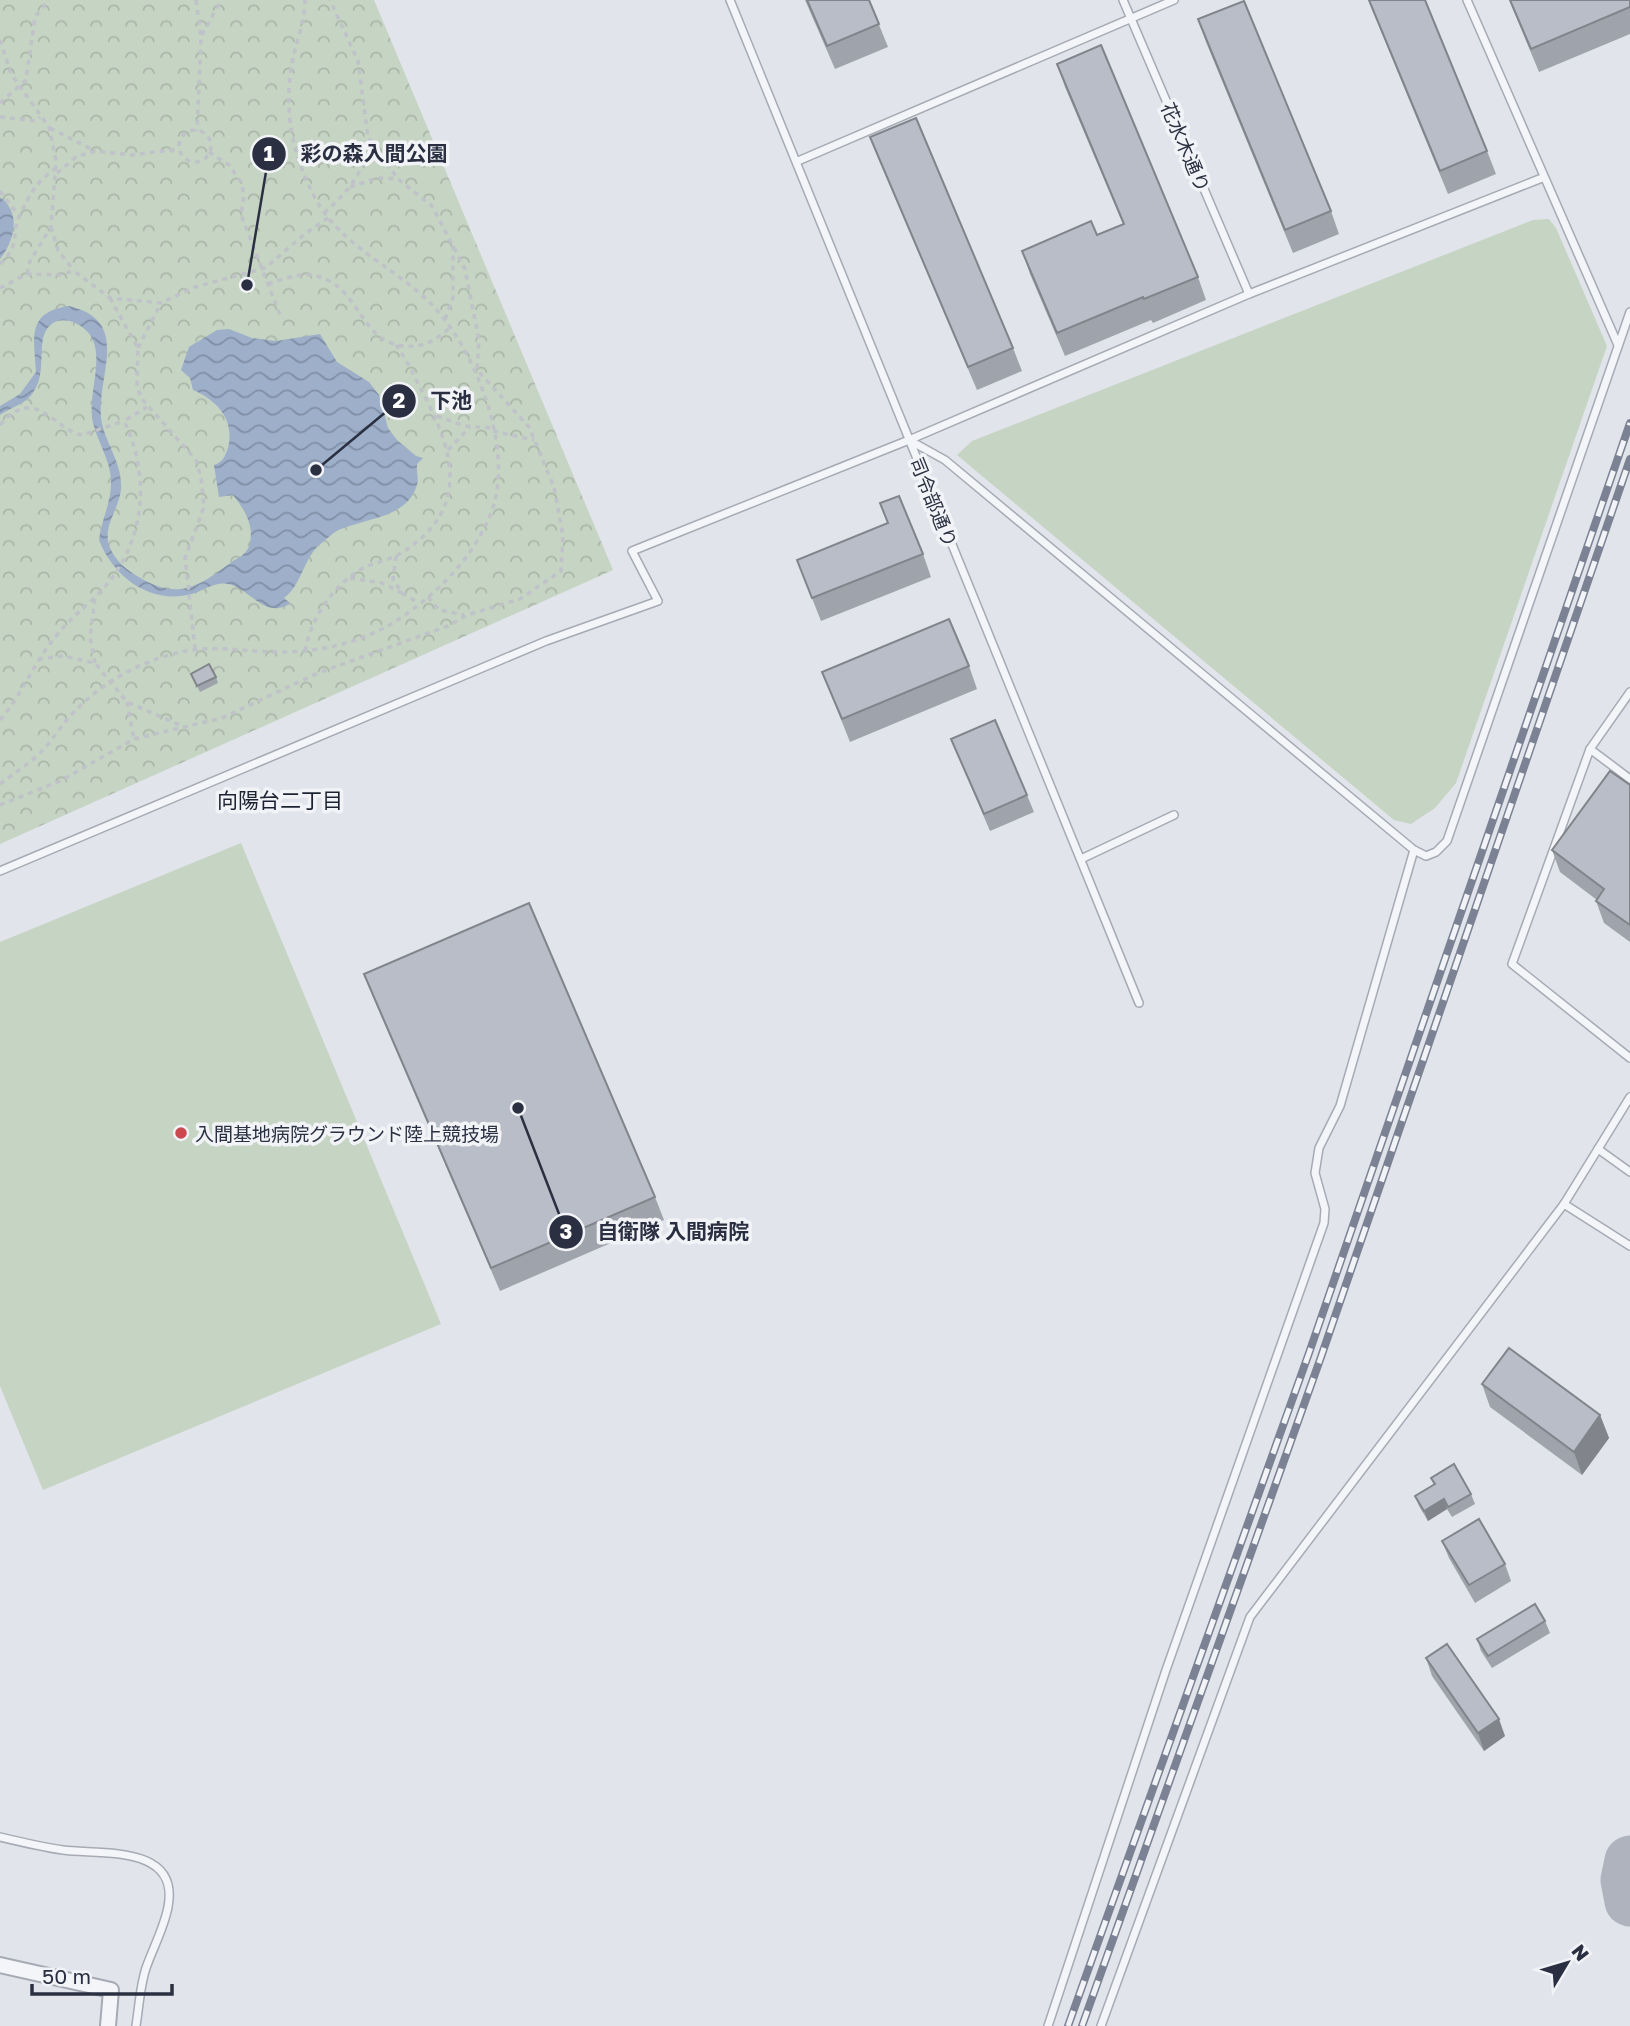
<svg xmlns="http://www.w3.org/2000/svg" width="1630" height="2026" font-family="'Golos Text','Noto Sans JP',sans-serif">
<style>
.park{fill:url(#park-crowns)}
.garden{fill:#c6d4c3}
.water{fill:url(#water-waves)}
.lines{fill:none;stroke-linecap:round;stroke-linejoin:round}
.taxiway{stroke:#aeb3be;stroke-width:51}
.lane-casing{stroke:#a6aab4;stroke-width:10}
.street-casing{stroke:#a6aab4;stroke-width:18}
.path{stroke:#bfc2c8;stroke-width:3.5;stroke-dasharray:5 5;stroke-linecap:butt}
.lane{stroke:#f4f5f8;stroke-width:7}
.street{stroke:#f4f5f8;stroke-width:14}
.rail-casing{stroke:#7b8293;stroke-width:8}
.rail{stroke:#f1f3f7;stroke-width:5;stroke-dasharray:16;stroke-linecap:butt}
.wall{fill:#9fa3ab}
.shaded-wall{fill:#82848b}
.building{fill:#b9bdc7;stroke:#82848b;stroke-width:2}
.poi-dot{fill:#cc4951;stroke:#f1f3f7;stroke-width:2.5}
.labels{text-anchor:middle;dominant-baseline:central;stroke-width:7;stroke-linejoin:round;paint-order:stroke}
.street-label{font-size:19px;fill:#2a3041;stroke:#f1f3f7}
.poi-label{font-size:19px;fill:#2a3041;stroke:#f1f3f7;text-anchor:start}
.neighbourhood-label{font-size:21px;fill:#1c2232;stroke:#f1f3f7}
.leader{fill:none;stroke:#2a3041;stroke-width:2.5}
.callout-dot{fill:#2a3041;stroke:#f1f3f7;stroke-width:2.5}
.mark-label{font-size:21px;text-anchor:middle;font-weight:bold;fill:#fff}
.callout-label{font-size:21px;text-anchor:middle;font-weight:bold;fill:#2a3041;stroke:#f1f3f7;stroke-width:7;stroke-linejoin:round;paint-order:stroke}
</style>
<defs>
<pattern id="park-crowns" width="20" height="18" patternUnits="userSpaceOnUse" patternTransform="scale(1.75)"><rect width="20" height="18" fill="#c6d4c3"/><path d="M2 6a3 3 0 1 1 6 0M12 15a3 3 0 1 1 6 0" fill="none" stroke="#aab6a9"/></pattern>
<pattern id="water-waves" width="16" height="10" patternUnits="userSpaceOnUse" patternTransform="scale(1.75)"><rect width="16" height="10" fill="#9dafc9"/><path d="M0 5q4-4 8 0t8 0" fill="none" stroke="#808fa5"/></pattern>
</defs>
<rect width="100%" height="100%" fill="#e1e4ea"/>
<path class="park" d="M0 0H374L613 570 0 844Z"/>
<g class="garden">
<path d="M1549 219 1556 228 1607 346 1456 783 1435 808 1411 824 1394 820 957 455 972 441 1533 220Z"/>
<path d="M241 843 441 1324 43 1490 0 1386V942Z"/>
</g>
<g class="water">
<path d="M0 197C22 213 14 241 0 259Z"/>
<path d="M69 306C132 321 97 373 101 418 104 442 123 463 121 489 119 511 100 528 111 550 116 561 127 570 137 576 179 602 199 586 233 561 240 557 248 553 250 543 254 524 244 509 233 495L219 497 214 465C223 462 225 456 228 448 235 420 218 401 193 390L190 378 181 370 189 347 217 330 229 329 252 338 276 341 320 334 337 362 369 382 379 395 388 428 397 440 416 456 423 458 417 464C416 471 419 478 417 485 407 518 367 518 341 529 333 532 326 540 319 545 303 560 301 586 284 598L290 603C266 621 248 587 228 584 216 581 204 590 192 594 151 605 114 578 99 540 101 521 111 503 111 484 112 463 98 443 93 423 85 389 116 340 73 322 67 320 59 319 53 323 33 336 49 368 34 391 27 404 11 407 0 415V406L20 394 36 372C34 338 26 312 69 306Z"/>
</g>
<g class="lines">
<path class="taxiway" d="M1630 1861 1626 1880 1630 1901"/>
<g class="lane-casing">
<g id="lane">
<path d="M730 0 1139 1003"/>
<path d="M1123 0 1249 294"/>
<path d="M1467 0 1618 345"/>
<path d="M798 161 1174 0"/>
<path d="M909 440 945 460 1414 850 1426 856 1436 852 1447 841 1630 312"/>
<path d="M1630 692 1590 749 1512 964 1630 1058"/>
<path d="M1590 749 1630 779"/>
<path d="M1081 859 1174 815"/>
<path d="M0 871 546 641 658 601 632 551 909 440 1249 294 1542 178"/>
<path d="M1598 1149 1630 1172"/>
<path d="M1564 1204 1630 1246"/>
<path d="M0 1837C21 1842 42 1847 63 1850 100 1855 180 1844 168 1907 164 1928 153 1948 146 1968 140 1986 139 2007 136 2026"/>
<path d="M1048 2026 1166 1670 1324 1223 1325 1209 1315 1173 1319 1148 1340 1106 1414 850"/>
<path d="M1101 2026 1250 1617 1564 1204 1630 1097"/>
</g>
</g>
<g class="street-casing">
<path id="street" d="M0 1965 111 1990 108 2026"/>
</g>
<g class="path">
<path d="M196 0 201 37 197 131"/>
<path d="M202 35 221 0"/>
<path d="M0 40 11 74 49 127 56 161 51 227 30 261 27 274"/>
<path d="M0 103 26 80 35 17 49 0"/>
<path d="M0 117 36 121 40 117"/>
<path d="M50 128 95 151"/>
<circle cx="195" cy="146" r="16"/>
<path d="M209 152 229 165 241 182 244 195 241 215 280 315"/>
<path d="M57 173 76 157 95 151 131 155 179 149"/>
<path d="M350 187 377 178 398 179"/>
<path d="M0 191 19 216"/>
<path d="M324 213C347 193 367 170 368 139"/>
<path d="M51 227 58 250 74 271"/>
<path d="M0 264C22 243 10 235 20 215 30 194 36 182 56 168"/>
<path d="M268 284C284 279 302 271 320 277 361 290 360 342 404 346 425 348 435 340 451 327"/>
<path d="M0 288 27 274 59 275 74 271 110 298 161 303 195 287 265 268 306 233 328 218"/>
<path d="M110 298 138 348 137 386 141 398 196 460 201 478 204 507 185 558 195 648"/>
<path d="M445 319 453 298V245"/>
<path d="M138 348 161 303"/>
<path d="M437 416 464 426 492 428"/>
<path d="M0 425C36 383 54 431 82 435L124 421"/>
<path d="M493 431 534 440"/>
<path d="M448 450 470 427"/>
<path d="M396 556 393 580 403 594 419 603"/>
<path d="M350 578 382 583 402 593"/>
<path d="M428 597 439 610 464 615"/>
<path d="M305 651C311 619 329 592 356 572 368 564 383 562 396 556 465 517 459 463 427 401 416 381 410 364 396 345"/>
<path d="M38 659 63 656 95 663 127 702 180 725"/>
<path d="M95 663 90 637 95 598"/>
<path d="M127 702 134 739"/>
<path d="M0 720C21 696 33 665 53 640 66 623 79 612 94 598 144 551 153 481 124 421L147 407"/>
<path d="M0 784C13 774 26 766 38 755 51 743 60 727 72 714 99 685 135 664 173 654 207 644 239 651 274 652 317 653 362 643 399 619 437 594 474 557 491 513 515 452 477 354 435 308 397 267 341 248 314 196 291 152 283 107 293 58 297 40 305 19 305 0"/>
<path d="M0 805 60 781 134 739 222 718 318 673 448 626 467 615 520 599 561 571 563 536 554 487 529 427 477 370 479 340 465 269 432 206 398 179 368 137 358 61 330 0"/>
</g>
<use href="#lane" class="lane"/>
<use href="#street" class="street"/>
<g class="rail-casing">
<g id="rail">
<path d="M1068 2026 1309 1353 1630 423"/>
<path d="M1082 2026 1321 1357 1630 459"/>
</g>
</g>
<use href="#rail" class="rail"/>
</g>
<g class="wall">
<path d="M805 0H869L888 47 835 69Z"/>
<path d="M1368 0H1425L1487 151 1496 174 1448 194Z"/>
<path d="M1509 0H1630V34L1539 72Z"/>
<path d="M1198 19 1331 211 1339 234 1293 253 1206 42Z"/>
<path d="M1057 64 1198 277 1206 300 1153 323 1151 320 1065 356 1030 274 1022 251 1097 235 1123 224 1065 87Z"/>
<path d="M870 137 1013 348 1022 371 977 390 879 160Z"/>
<path d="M880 503 923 554 931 577 821 621 797 560 888 523Z"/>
<path d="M969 666 977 689 850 742 822 672Z"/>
<path d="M191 674 216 677 218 683 200 692Z"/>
<path d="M951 739 1027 795 1034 812 990 831 958 756Z"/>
<path d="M1630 785V942L1604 923 1596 901 1597 900 1560 872 1552 850Z"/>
<path d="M364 974 655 1197 664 1220 500 1291 373 997Z"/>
<path d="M1482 1384 1600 1415 1609 1438 1582 1475 1490 1407Z"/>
<path d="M1431 1478 1471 1494 1475 1504 1452 1517 1447 1509 1428 1521 1419 1506 1415 1496 1434 1485Z"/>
<path d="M1442 1541 1505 1564 1511 1581 1475 1603 1449 1558Z"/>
<path d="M1545 1621 1550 1633 1492 1668 1481 1651 1477 1639Z"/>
<path d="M1426 1658 1505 1736 1484 1751 1432 1676Z"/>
</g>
<g class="shaded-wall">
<path d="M1600 1415 1609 1438 1582 1475 1574 1452Z"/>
<path d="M1444 1499 1447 1509 1428 1521 1424 1511Z"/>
<path d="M1499 1719 1505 1736 1484 1751 1478 1733Z"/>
</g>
<g class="building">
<path d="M807 0H869L879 24 827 46Z"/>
<path d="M1369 0H1425L1487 151 1440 171Z"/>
<path d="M1510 0H1630V7L1531 49Z"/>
<path d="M1244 1 1331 211 1285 230 1198 19Z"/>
<path d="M1101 45 1198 277 1144 299 1143 297 1057 333 1022 251 1091 221 1097 235 1124 224 1057 64Z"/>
<path d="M916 118 1013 348 968 367 870 137Z"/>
<path d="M899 496 923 554 812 598 797 560 888 523 880 503Z"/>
<path d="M949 619 969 666 842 719 822 672Z"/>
<path d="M209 664 216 677 197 686 191 674Z"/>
<path d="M995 720 1027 795 984 814 951 739Z"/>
<path d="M1610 771 1630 785V925L1596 901 1604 889 1552 850Z"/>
<path d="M529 903 655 1197 491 1268 364 974Z"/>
<path d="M1509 1348 1600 1415 1574 1452 1482 1384Z"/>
<path d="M1454 1464 1471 1494 1448 1507 1444 1499 1424 1511 1415 1496 1435 1484 1431 1478Z"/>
<path d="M1479 1519 1505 1564 1469 1585 1442 1541Z"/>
<path d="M1535 1604 1545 1621 1488 1656 1477 1639Z"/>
<path d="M1447 1644 1499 1719 1478 1733 1426 1658Z"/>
</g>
<circle class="poi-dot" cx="181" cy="1133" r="7"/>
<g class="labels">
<g class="street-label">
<text transform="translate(1186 147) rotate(67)">花水木通り</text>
<text transform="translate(934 502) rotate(68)">司令部通り</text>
</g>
<g class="poi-label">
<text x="195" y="1133">入間基地病院グラウンド陸上競技場</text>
</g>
<g class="neighbourhood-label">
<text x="280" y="800">向陽台二丁目</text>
</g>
</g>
<path class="leader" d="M247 285L269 154M316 470L399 401M518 1108L566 1232"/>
<g class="callout-dot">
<circle cx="247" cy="285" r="7"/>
<circle cx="316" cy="470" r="7"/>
<circle cx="518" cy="1108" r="7"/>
<circle cx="269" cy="154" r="18"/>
<circle cx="399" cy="401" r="18"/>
<circle cx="566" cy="1232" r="18"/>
</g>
<g class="mark-label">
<text x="269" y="161">1</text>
<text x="399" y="408">2</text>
<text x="566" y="1239">3</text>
</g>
<g class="callout-label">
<text x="374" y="161">彩の森入間公園</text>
<text x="451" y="408">下池</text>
<text x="673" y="1239">自衛隊 入間病院</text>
</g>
<g transform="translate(1567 1963) rotate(52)" stroke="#f1f3f7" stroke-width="5" paint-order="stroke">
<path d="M0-5L12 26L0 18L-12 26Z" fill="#2a3041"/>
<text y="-10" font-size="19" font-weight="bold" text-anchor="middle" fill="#2a3041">N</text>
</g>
<path d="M32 1984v10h140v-10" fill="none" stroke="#2a3041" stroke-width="3.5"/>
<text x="42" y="1984" font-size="21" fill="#2a3041" stroke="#f1f3f7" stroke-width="5" paint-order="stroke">50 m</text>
</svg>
